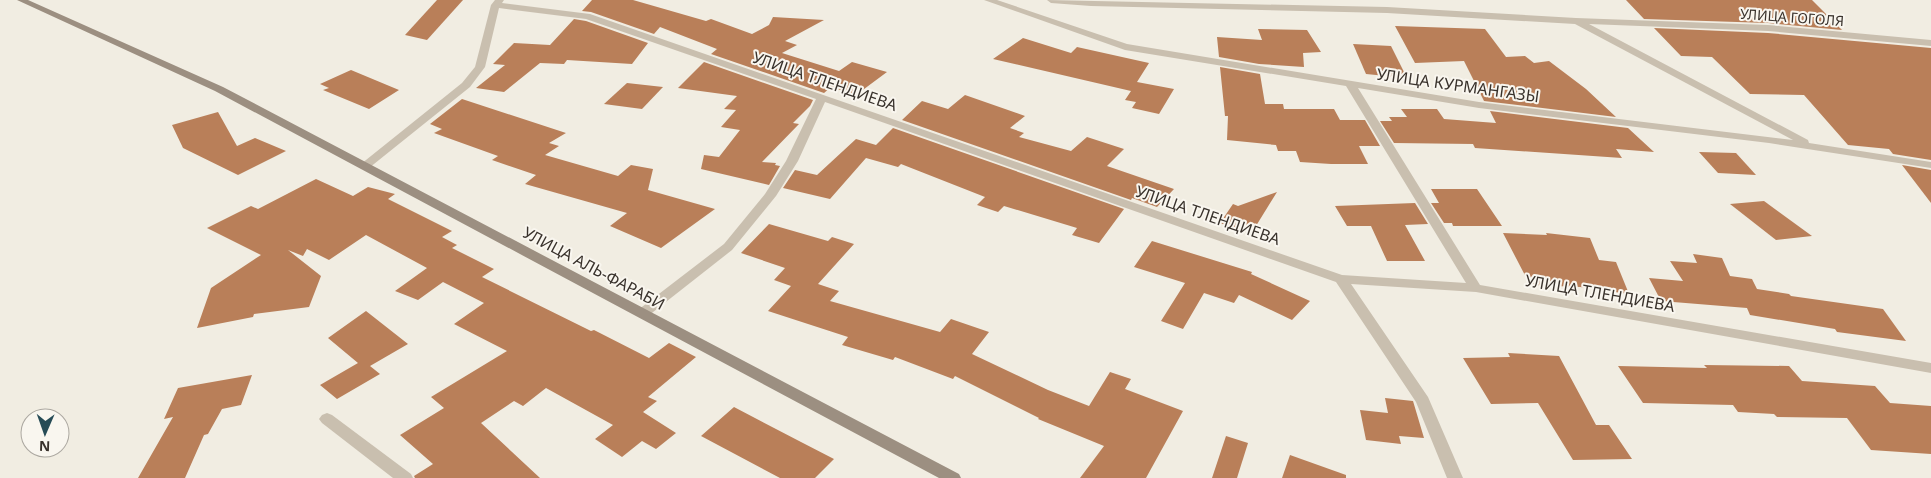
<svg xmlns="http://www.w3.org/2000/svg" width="1931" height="478" font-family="'Noto Sans',sans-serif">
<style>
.building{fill:#b97f59}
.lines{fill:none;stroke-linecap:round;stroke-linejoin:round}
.street{fill:#c9bfaf;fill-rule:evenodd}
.secondary{fill:#9c8f81;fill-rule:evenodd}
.labels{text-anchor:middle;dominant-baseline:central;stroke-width:4;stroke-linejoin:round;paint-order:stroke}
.far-street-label{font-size:14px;fill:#39322c;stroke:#f9f6ef}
.street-label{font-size:16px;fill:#39322c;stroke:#f9f6ef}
</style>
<rect width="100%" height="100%" fill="#f1ede2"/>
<g class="building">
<path d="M437 0H463L427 40 405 35Z"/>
<path d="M592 0H633L706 21 711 19 752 34 769 25 773 17 824 20 785 41 797 45 782 53 839 71 852 62 887 72 856 95 831 87 824 93 711 54 717 49 660 27 654 34 591 12 582 11Z"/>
<path d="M1626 0H1812L1842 30 1768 23 1644 19Z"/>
<path d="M574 19 586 21 648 43 632 64 567 60 564 64 540 63 504 92 476 88 505 65 493 64 514 43 550 45Z"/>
<path d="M1395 26 1485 29 1506 57 1525 56 1534 63 1549 61 1586 89 1616 117 1484 101 1464 61 1415 63Z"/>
<path d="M1654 28 1768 33 1931 48V160L1893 154 1889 149 1848 145 1804 95 1750 94 1712 57 1681 56Z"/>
<path d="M1258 29 1307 30 1321 52 1303 53 1304 67 1259 64 1219 57 1217 37 1262 40Z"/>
<path d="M1023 38 1071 53 1077 47 1149 63 1137 82 1174 89 1159 114 1132 108 1136 102 1125 100 1131 91 993 59Z"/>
<path d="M1353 44 1391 46 1407 78 1366 74Z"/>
<path d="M704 62 813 100 810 106 793 123 799 124 762 162 776 163 775 165 780 166 769 185 701 169 704 155 719 157 740 130 721 127 736 110 724 109 737 96 678 88Z"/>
<path d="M1220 67 1260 74 1265 104H1283L1284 109H1334L1340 120H1365L1380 146H1359L1368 164H1331L1300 162 1296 151H1278L1276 145 1227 140 1228 116H1225Z"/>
<path d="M351 70 399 90 369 109 323 90 329 88 320 84Z"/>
<path d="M627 83 663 87 642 109 604 104Z"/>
<path d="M965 95 1025 116 1010 128 1024 133 1019 137 1071 151 1087 137 1124 149 1107 166 1174 189 1157 207 1132 198 1131 200 902 120 922 101 948 109Z"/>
<path d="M462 99 566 133 549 143 559 146 545 155 618 176 631 165 653 169 648 190 715 209 661 248 610 226 627 213 525 184 536 175 492 160 498 156 434 133 442 129 430 124Z"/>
<path d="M1401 109H1437L1444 119 1496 123 1490 111 1628 128 1654 152 1616 149 1622 158 1475 148 1473 144 1394 143 1380 121H1392L1389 117H1407Z"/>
<path d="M218 112 237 146 255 138 286 151 238 175 183 148 172 125Z"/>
<path d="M893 128 1124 209 1099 243 1072 235 1077 228 1004 206 998 212 977 205 985 197 901 164 898 167 866 158 830 199 783 188 795 170 817 175 856 139 876 145Z"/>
<path d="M1699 152 1736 153 1756 175 1718 173Z"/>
<path d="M1902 165 1931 170V203Z"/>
<path d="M316 179 353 196 368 187 395 194 388 199 452 231 442 237 457 245 452 248 494 269 482 277 591 331 594 330 649 358 669 343 696 357 648 397 657 401 643 412 676 433 656 449 642 441 622 457 595 439 613 425 546 388 523 406 514 401 481 423 540 478H415L414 476 433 464 400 435 444 408 431 397 507 351 454 324 484 303 443 282 418 300 395 291 427 268 366 235 329 260 307 249 303 256 288 250 321 276 309 307 254 314 253 317 197 328 211 288 261 255 207 228 251 206 258 209Z"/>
<path d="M1431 189H1477L1502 226H1453L1452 223H1444L1431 203H1439Z"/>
<path d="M1277 192 1251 234 1220 223 1233 204 1238 206Z"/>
<path d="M1764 201 1812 236 1776 240 1730 204Z"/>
<path d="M1415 203 1428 224 1405 225 1425 261H1387L1371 226H1347L1335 206Z"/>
<path d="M769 224 828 241 832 237 854 244 818 284 839 291 830 301 940 332 951 319 989 332 972 354 1048 390 1089 406 1110 372 1131 379 1125 389 1183 411 1146 478H1080L1104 446 1038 419 1039 418 955 376 953 379 895 357 893 360 842 345 848 337 768 311 791 286 774 280 785 268 741 253Z"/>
<path d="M1503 233 1547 235 1546 233 1590 238 1599 260 1616 262 1629 294 1580 287 1530 285Z"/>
<path d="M1152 241 1252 272 1251 274 1310 301 1292 320 1239 295 1234 303 1204 293 1183 329 1161 321 1185 283 1134 267Z"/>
<path d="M1693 254 1722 258 1730 276 1752 279 1757 289 1789 294 1791 296 1883 309 1906 341 1837 332 1835 329 1750 315 1747 308 1661 301 1649 278 1683 281 1670 261 1697 263Z"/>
<path d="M366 311 408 344 370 366 380 374 337 399 320 385 358 363 328 338Z"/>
<path d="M1508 353 1559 356 1596 425H1609L1632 459 1573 460 1538 403 1491 404 1463 358 1510 357Z"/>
<path d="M1704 365 1789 366 1802 381 1875 386 1890 403 1931 406V454L1871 450 1847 418 1777 417 1774 414 1738 412 1733 405 1643 403 1618 366 1707 368Z"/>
<path d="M252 375 241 405 222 409 208 434 204 435 185 478H138L173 417 164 419 178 388Z"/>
<path d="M1385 398 1413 401 1424 438 1399 436 1401 444 1366 440 1360 410 1388 413Z"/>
<path d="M734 407 801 442 834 459 815 478H780L701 436Z"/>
<path d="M1226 436 1248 443 1237 478H1212Z"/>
<path d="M1290 455 1346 475V478H1282Z"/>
</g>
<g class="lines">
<g class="street">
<path d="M495 0H504L502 3 590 14 1342 275 1466 283 1346 86 1125 50 984 0H997L1127 44 1479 102 1793 140 1575 24 1387 13 1091 6 1051 3 1047 0 1387 7 1576 18 1768 25 1931 40V46L1768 31 1589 24 1808 140 1809 143 1931 162V168L1769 143 1479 108 1358 88 1480 285 1931 363V373L1476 292 1351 284 1428 397 1463 478H1447L1416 402 1336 282 825 102 798 161 776 196 732 250 648 316H638L636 313 638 310 724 244 765 194 786 161 816 99 586 19 499 8 485 67 470 87 369 168H361L359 166 361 164 462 83 475 67 491 5Z"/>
<path d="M327 413 332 415 411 474 413 478H393L322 423 319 419 322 415Z"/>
</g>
<path class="secondary" d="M17 0H28L223 87 959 474 961 478H939L215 91Z"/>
</g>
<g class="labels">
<g class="far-street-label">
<text transform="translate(1792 17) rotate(4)">УЛИЦА ГОГОЛЯ</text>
</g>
<g class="street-label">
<text transform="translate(825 81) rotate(19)">УЛИЦА ТЛЕНДИЕВА</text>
<text transform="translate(1458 85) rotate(8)">УЛИЦА КУРМАНГАЗЫ</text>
<text transform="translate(1208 215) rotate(19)">УЛИЦА ТЛЕНДИЕВА</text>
<text transform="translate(594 268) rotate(28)">УЛИЦА АЛЬ-ФАРАБИ</text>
<text transform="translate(1600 293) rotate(10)">УЛИЦА ТЛЕНДИЕВА</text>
</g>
</g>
<g transform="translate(45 433) rotate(182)"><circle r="24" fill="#f9f6ef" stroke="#aca8a1"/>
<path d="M0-4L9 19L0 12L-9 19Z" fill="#264b56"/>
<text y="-8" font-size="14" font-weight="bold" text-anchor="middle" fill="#39322c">N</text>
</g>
</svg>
